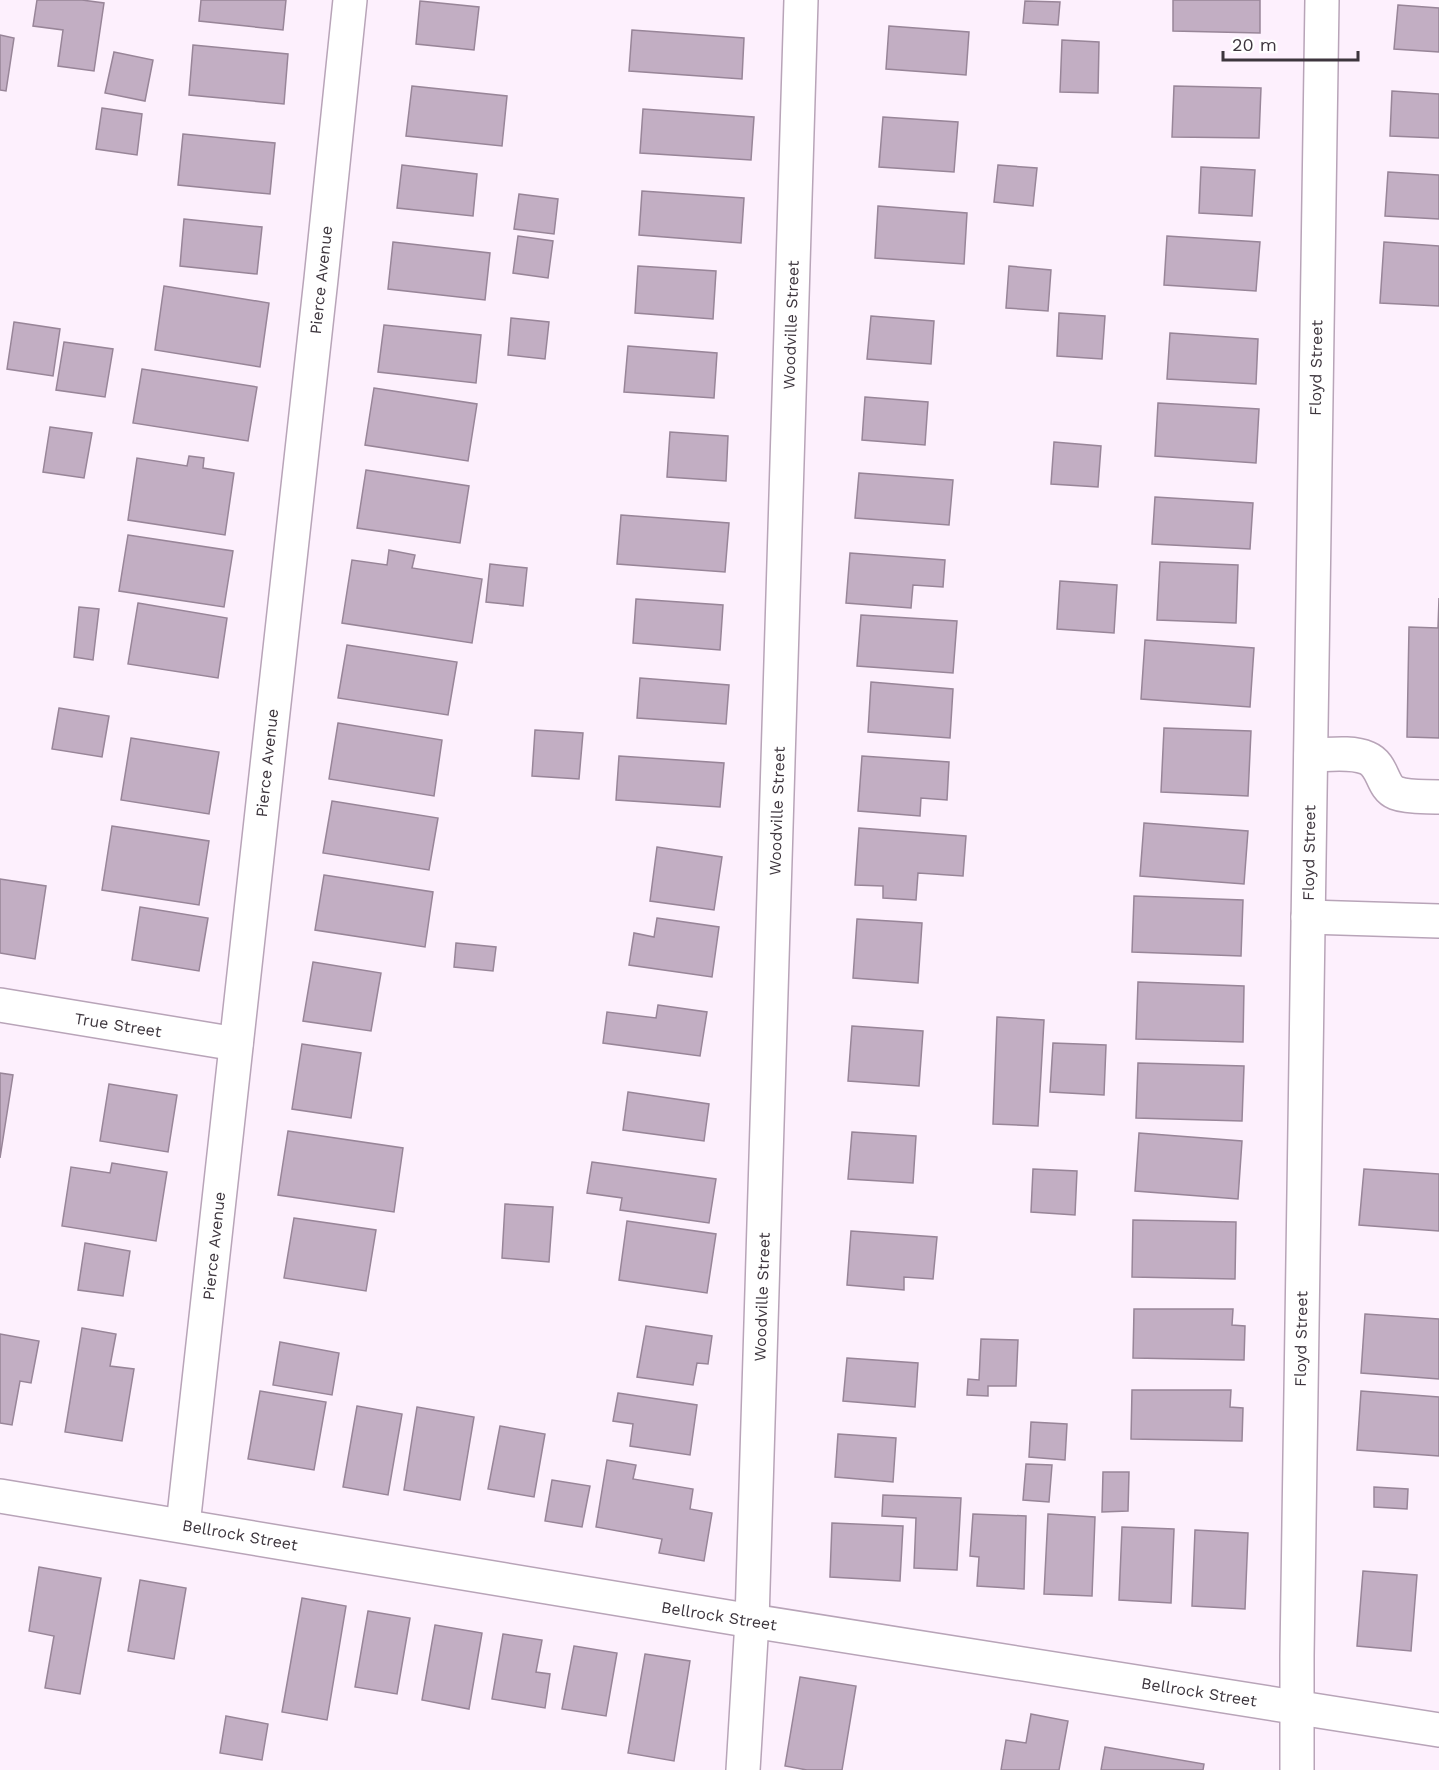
<svg xmlns="http://www.w3.org/2000/svg" width="1439" height="1770" font-family="'Work Sans',sans-serif">
<style>
.building{fill:#c2aec3;stroke:#988598;stroke-width:1.5}
.lines{fill:none;stroke-linecap:round;stroke-linejoin:round}
.minor-casing{stroke:#b8a4b8;stroke-width:36}
.minor{stroke:#fff;stroke-width:33}
.labels{text-anchor:middle;dominant-baseline:central;stroke-width:6;stroke-linejoin:round;paint-order:stroke}
.street-label{font-size:16px;fill:#3d353d;stroke:#fff}
</style>
<rect width="100%" height="100%" fill="#fdf0fd"/>
<g class="building">
<path d="M37 0H82L104 3 94 71 58 66 63 30 33 26Z"/>
<path d="M201 0H286L283 30 199 21Z"/>
<path d="M1173 0H1260V33L1173 31Z"/>
<path d="M420 1 479 7 474 50 416 44Z"/>
<path d="M1025 1 1060 2 1058 25 1023 23Z"/>
<path d="M1398 5 1439 8V52L1394 49Z"/>
<path d="M889 26 969 32 966 75 886 69Z"/>
<path d="M632 30 744 38 742 79 629 71Z"/>
<path d="M0 35 14 38 6 91 0 90Z"/>
<path d="M1062 40 1099 42 1098 93 1060 92Z"/>
<path d="M193 45 288 54 284 104 189 95Z"/>
<path d="M114 52 153 60 145 101 105 93Z"/>
<path d="M412 86 507 96 502 146 406 136Z"/>
<path d="M1174 86 1261 88 1259 138 1172 137Z"/>
<path d="M1392 91 1439 94V138L1390 136Z"/>
<path d="M102 108 142 114 137 155 96 149Z"/>
<path d="M643 109 754 117 751 160 640 153Z"/>
<path d="M883 117 958 122 954 172 879 167Z"/>
<path d="M183 134 275 143 270 194 178 185Z"/>
<path d="M402 165 477 174 473 216 397 208Z"/>
<path d="M998 165 1037 168 1033 206 994 202Z"/>
<path d="M1201 167 1255 170 1252 216 1199 213Z"/>
<path d="M1388 172 1439 175V219L1385 216Z"/>
<path d="M642 191 744 198 741 243 639 235Z"/>
<path d="M519 194 558 199 554 234 514 229Z"/>
<path d="M878 206 967 213 964 264 875 258Z"/>
<path d="M184 219 262 227 257 274 180 266Z"/>
<path d="M518 236 553 241 548 278 513 273Z"/>
<path d="M1167 236 1260 242 1256 291 1164 285Z"/>
<path d="M393 242 490 253 485 300 388 289Z"/>
<path d="M1384 242 1439 246V306L1380 303Z"/>
<path d="M638 266 716 271 713 319 635 313Z"/>
<path d="M1009 266 1051 270 1048 311 1006 308Z"/>
<path d="M164 286 269 303 260 367 155 350Z"/>
<path d="M1059 313 1105 316 1102 359 1057 356Z"/>
<path d="M871 316 934 321 931 364 867 359Z"/>
<path d="M511 318 549 322 545 359 508 355Z"/>
<path d="M14 322 60 329 53 376 7 369Z"/>
<path d="M384 325 481 335 476 383 378 372Z"/>
<path d="M1170 333 1258 339 1256 384 1167 379Z"/>
<path d="M64 342 113 349 105 397 56 390Z"/>
<path d="M628 346 717 353 714 398 624 392Z"/>
<path d="M142 369 257 387 248 441 133 423Z"/>
<path d="M374 388 477 404 468 461 365 445Z"/>
<path d="M865 397 928 402 925 445 862 440Z"/>
<path d="M1158 403 1259 409 1256 463 1155 456Z"/>
<path d="M50 427 92 433 84 478 43 472Z"/>
<path d="M670 432 728 436 726 481 667 477Z"/>
<path d="M1054 442 1101 446 1098 487 1051 484Z"/>
<path d="M189 456 204 458 203 468 234 473 225 535 128 520 137 458 187 466Z"/>
<path d="M366 470 469 486 460 543 357 528Z"/>
<path d="M859 473 953 480 949 525 855 518Z"/>
<path d="M1155 497 1253 503 1250 549 1152 544Z"/>
<path d="M621 515 729 523 725 572 617 564Z"/>
<path d="M128 535 233 551 224 607 119 591Z"/>
<path d="M389 550 415 555 412 568 482 579 472 643 342 623 352 560 387 565Z"/>
<path d="M850 553 945 560 943 587 913 585 911 608 846 603Z"/>
<path d="M1160 562 1238 565 1236 623 1157 620Z"/>
<path d="M490 564 527 568 523 606 486 602Z"/>
<path d="M1060 581 1117 585 1114 633 1057 629Z"/>
<path d="M1439 598V738L1407 737 1409 627 1438 628Z"/>
<path d="M636 599 723 605 720 650 633 643Z"/>
<path d="M138 603 227 618 218 678 128 664Z"/>
<path d="M79 607 99 609 93 660 74 657Z"/>
<path d="M861 615 957 621 953 673 857 666Z"/>
<path d="M1145 640 1254 648 1250 707 1141 699Z"/>
<path d="M347 645 457 662 448 715 338 698Z"/>
<path d="M640 678 729 685 726 724 637 718Z"/>
<path d="M871 682 953 689 950 738 868 732Z"/>
<path d="M59 708 109 716 102 757 52 749Z"/>
<path d="M338 723 442 740 434 796 329 779Z"/>
<path d="M1164 728 1251 731 1248 796 1161 792Z"/>
<path d="M535 730 583 733 579 779 532 776Z"/>
<path d="M131 738 219 752 209 814 121 800Z"/>
<path d="M619 756 724 763 720 807 616 800Z"/>
<path d="M862 756 949 762 947 800 921 798 920 816 858 811Z"/>
<path d="M332 801 438 818 429 870 323 853Z"/>
<path d="M1144 823 1248 831 1244 884 1140 876Z"/>
<path d="M112 826 209 841 199 905 102 890Z"/>
<path d="M859 828 966 836 963 876 918 873 916 900 883 898V886L855 885Z"/>
<path d="M657 847 722 857 714 910 650 901Z"/>
<path d="M324 875 433 892 425 947 315 930Z"/>
<path d="M0 879 46 886 35 959 0 953Z"/>
<path d="M1134 896 1243 900 1241 956 1132 952Z"/>
<path d="M140 907 208 918 199 971 132 960Z"/>
<path d="M657 918 719 927 712 977 629 965 634 933 654 937Z"/>
<path d="M857 919 922 923 918 983 853 978Z"/>
<path d="M456 943 496 947 493 971 454 967Z"/>
<path d="M313 962 381 973 371 1031 303 1021Z"/>
<path d="M1138 982 1244 986 1243 1042 1136 1039Z"/>
<path d="M658 1005 707 1012 700 1056 603 1043 607 1012 656 1018Z"/>
<path d="M997 1017 1044 1020 1038 1126 993 1124Z"/>
<path d="M852 1026 923 1031 919 1086 848 1081Z"/>
<path d="M1053 1043 1106 1045 1104 1095 1050 1092Z"/>
<path d="M302 1044 361 1053 351 1118 292 1109Z"/>
<path d="M1138 1063 1244 1066 1242 1121 1136 1118Z"/>
<path d="M0 1073 13 1075 0 1158Z"/>
<path d="M109 1084 177 1095 168 1152 100 1141Z"/>
<path d="M628 1092 709 1104 704 1141 623 1130Z"/>
<path d="M288 1131 403 1148 394 1212 278 1195Z"/>
<path d="M852 1132 916 1136 913 1183 848 1179Z"/>
<path d="M1139 1133 1242 1141 1238 1199 1135 1191Z"/>
<path d="M592 1162 716 1179 709 1223 620 1210 622 1198 587 1193Z"/>
<path d="M112 1163 167 1172 156 1241 62 1226 71 1167 110 1173Z"/>
<path d="M1033 1169 1077 1171 1075 1215 1031 1212Z"/>
<path d="M1364 1169 1439 1174V1231L1359 1225Z"/>
<path d="M505 1204 553 1207 549 1262 502 1258Z"/>
<path d="M294 1218 376 1230 366 1291 284 1278Z"/>
<path d="M1133 1220 1236 1222 1235 1279 1132 1277Z"/>
<path d="M627 1221 716 1234 707 1293 619 1280Z"/>
<path d="M851 1231 937 1237 933 1279 904 1277V1290L847 1285Z"/>
<path d="M85 1243 130 1251 123 1296 78 1290Z"/>
<path d="M1134 1309H1233L1232 1325 1245 1326 1244 1360 1133 1358Z"/>
<path d="M1365 1314 1439 1319V1379L1361 1373Z"/>
<path d="M646 1326 712 1336 708 1364 697 1363 693 1385 637 1377Z"/>
<path d="M82 1328 116 1334 110 1366 134 1369 122 1441 65 1432Z"/>
<path d="M0 1334 39 1341 31 1383 20 1381 12 1425 0 1423Z"/>
<path d="M981 1339 1018 1340 1016 1386H988V1396L967 1395 968 1379 979 1380Z"/>
<path d="M280 1342 339 1353 332 1395 273 1385Z"/>
<path d="M847 1358 918 1363 915 1407 843 1401Z"/>
<path d="M1132 1390H1231L1230 1407 1243 1408 1242 1441 1131 1439Z"/>
<path d="M260 1391 326 1402 314 1470 248 1459Z"/>
<path d="M1361 1391 1439 1397V1456L1357 1450Z"/>
<path d="M618 1393 697 1405 690 1455 630 1446 633 1424 613 1421Z"/>
<path d="M357 1406 402 1414 388 1495 343 1487Z"/>
<path d="M417 1407 474 1417 460 1500 404 1490Z"/>
<path d="M1031 1422 1067 1424 1065 1460 1029 1457Z"/>
<path d="M500 1426 545 1434 534 1497 488 1489Z"/>
<path d="M838 1434 896 1438 893 1482 835 1477Z"/>
<path d="M607 1460 636 1465 633 1479 693 1489 690 1509 712 1513 704 1561 659 1553 662 1539 596 1527Z"/>
<path d="M1026 1464 1052 1465 1049 1502 1023 1500Z"/>
<path d="M1103 1472H1129L1128 1511 1102 1512Z"/>
<path d="M552 1480 590 1486 582 1527 545 1521Z"/>
<path d="M1374 1487 1408 1489 1407 1509 1374 1507Z"/>
<path d="M883 1495 961 1498 957 1570 914 1568 916 1518 882 1516Z"/>
<path d="M973 1514 1026 1516 1024 1589 977 1586 979 1557 970 1556Z"/>
<path d="M1048 1514 1095 1517 1092 1596 1044 1594Z"/>
<path d="M832 1523 903 1526 900 1581 830 1577Z"/>
<path d="M1122 1527 1174 1529 1171 1603 1119 1600Z"/>
<path d="M1195 1530 1248 1533 1245 1609 1192 1606Z"/>
<path d="M39 1567 101 1578 80 1694 45 1688 54 1636 29 1631Z"/>
<path d="M1363 1571 1417 1575 1411 1651 1357 1646Z"/>
<path d="M140 1580 186 1588 174 1659 128 1651Z"/>
<path d="M302 1598 346 1606 327 1720 282 1712Z"/>
<path d="M368 1611 410 1618 397 1694 355 1687Z"/>
<path d="M435 1625 482 1633 469 1709 422 1700Z"/>
<path d="M503 1634 542 1640 536 1672 550 1674 545 1708 492 1699Z"/>
<path d="M574 1646 617 1653 606 1716 562 1709Z"/>
<path d="M645 1654 690 1661 674 1761 628 1753Z"/>
<path d="M800 1677 856 1686 842 1770H807L785 1766Z"/>
<path d="M1031 1714 1068 1721 1059 1770H1001L1006 1740 1026 1743Z"/>
<path d="M226 1716 268 1724 262 1760 220 1753Z"/>
<path d="M1105 1747 1204 1764 1203 1770H1101Z"/>
</g>
<g class="lines">
<g class="minor-casing">
<g id="minor">
<path d="M1311 755C1327 755 1351 751 1367 758 1384 765 1381 787 1396 793 1409 798 1426 796 1439 797"/>
<path d="M1308 917 1439 921"/>
<path d="M0 1005 236 1044"/>
<path d="M0 1496 752 1621 1439 1730"/>
<path d="M183 1525 321 279 350 0"/>
<path d="M743 1770 752 1621 801 0"/>
<path d="M1297 1770V1656L1322 0"/>
</g>
</g>
<use href="#minor" class="minor"/>
</g>
<g class="labels">
<g class="street-label">
<text transform="translate(321 280) rotate(-84)">Pierce Avenue</text>
<text transform="translate(791 325) rotate(-88)">Woodville Street</text>
<text transform="translate(1316 368) rotate(-89)">Floyd Street</text>
<text transform="translate(267 763) rotate(-84)">Pierce Avenue</text>
<text transform="translate(777 811) rotate(-88)">Woodville Street</text>
<text transform="translate(1309 853) rotate(-89)">Floyd Street</text>
<text transform="translate(118 1025) rotate(9)">True Street</text>
<text transform="translate(214 1246) rotate(-84)">Pierce Avenue</text>
<text transform="translate(762 1297) rotate(-88)">Woodville Street</text>
<text transform="translate(1301 1339) rotate(-89)">Floyd Street</text>
<text transform="translate(240 1535) rotate(10)">Bellrock Street</text>
<text transform="translate(719 1616) rotate(9)">Bellrock Street</text>
<text transform="translate(1199 1692) rotate(9)">Bellrock Street</text>
</g>
</g>
<path d="M1223 51v9h135v-9" fill="none" stroke="#3d353d" stroke-width="3"/>
<text x="1232" y="51" font-size="18" fill="#3d353d" stroke="#ffffff" stroke-width="4.5" paint-order="stroke">20 m</text>
</svg>
